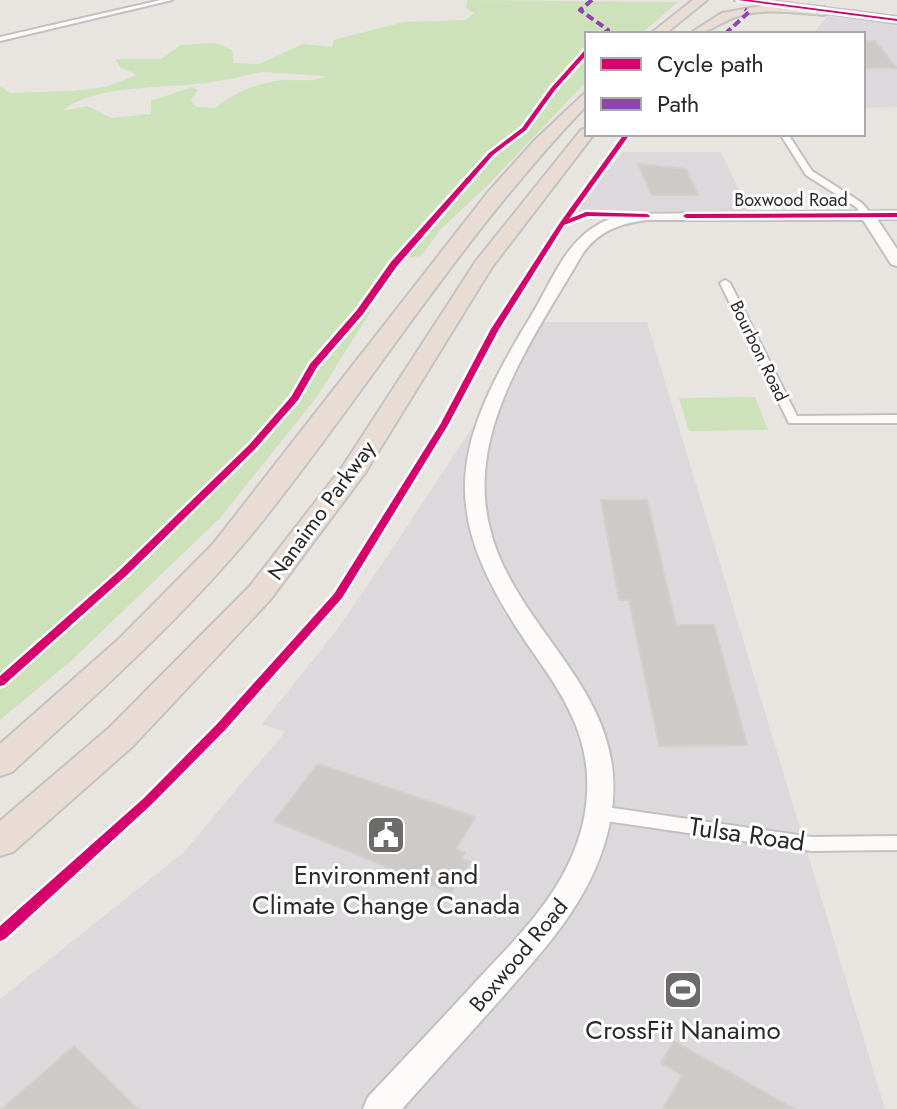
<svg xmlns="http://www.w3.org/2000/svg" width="897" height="1109" font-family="Jost,sans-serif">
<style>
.industrial{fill:#dbd9db}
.green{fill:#cde2ba;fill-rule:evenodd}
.building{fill:#cdcac7;stroke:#d3d0cc;stroke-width:2}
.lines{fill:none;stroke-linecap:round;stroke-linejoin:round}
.street-casing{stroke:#c2c0c1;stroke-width:4}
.secondary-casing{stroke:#c2c0c1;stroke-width:4}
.highway-casing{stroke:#c4c3c1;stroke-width:4}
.street{fill:#fcfbfa;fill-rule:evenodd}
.secondary{fill:#fcfbfa;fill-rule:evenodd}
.highway{fill:#e8dcd4;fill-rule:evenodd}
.quiet{stroke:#8e44ad;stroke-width:4;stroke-dasharray:8 4;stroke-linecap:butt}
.cycleway-casing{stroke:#fff;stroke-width:5}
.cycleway{fill:#d6006c;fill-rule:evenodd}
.labels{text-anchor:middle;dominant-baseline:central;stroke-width:6;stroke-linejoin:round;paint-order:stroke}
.far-street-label{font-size:18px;fill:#2a2a2a;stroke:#fff}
.street-label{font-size:22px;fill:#2a2a2a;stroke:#fff}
.near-street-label{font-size:26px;fill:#2a2a2a;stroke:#fff}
.near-poi-label{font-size:26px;fill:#2a2a2a;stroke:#fff}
</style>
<rect width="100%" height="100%" fill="#e8e4e0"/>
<g class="industrial">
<path d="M829 14 897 23V107L863 108V34H813Z"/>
<path d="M623 152H721L749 211 573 212Z"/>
<path d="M535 322H647L885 1109H0V999L183 853 285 732 262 724 333 635 389 554 510 370Z"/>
</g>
<g class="green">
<path d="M467 0 678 2 641 34H587V81L487 186 441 229 421 256 394 259 372 285 371 311 316 398 220 518 72 660 0 720V86L10 93 73 91 105 87 137 75 120 67 115 59H161L181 45 216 43 232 50 234 63 259 64 303 44 332 47 334 40 404 22 466 20 474 13 466 8ZM261 72 327 76C311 82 301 80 285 80 260 82 234 92 215 108L196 107 191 100 198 90 192 87 151 101V114L111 118 87 106 62 111C96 83 170 89 212 82 229 80 245 75 261 72Z"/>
<path d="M755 397 768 430 689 431 679 398Z"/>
</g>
<g class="building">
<path d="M863 41H875L897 68H863Z"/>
<path d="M638 164 686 169 698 195H652Z"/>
<path d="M601 500H647L676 625H714L747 745 659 746 629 600H619Z"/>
<path d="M318 764 475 817 456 849 465 853 461 858 470 862 451 893 274 821Z"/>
<path d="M674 1041 794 1109H663L682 1075 661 1063Z"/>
<path d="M74 1046 138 1109H2L20 1093Z"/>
</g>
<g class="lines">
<g class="street-casing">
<g id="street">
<path d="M161 0H172L0 41V37Z"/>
<path d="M780 134H788L812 171 862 203 872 215 870 217H864L856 207 806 175Z"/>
<path d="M725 280 730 283 797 416 897 415V423H789L720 283Z"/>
<path d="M599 806 812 837 897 836V850L812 851 599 820 593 818 590 813 593 808Z"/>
</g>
</g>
<g class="secondary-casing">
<g id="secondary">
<path d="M735 0H763L897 17V23Z"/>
<path d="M897 211V219H877L897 249V266L891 264 863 220H647C619 224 600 230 583 253 545 319 491 394 485 472 474 625 654 678 605 842 586 906 542 952 499 1001 467 1037 434 1073 402 1109H363L368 1097C402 1061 437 1024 471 987 519 935 572 887 585 813 595 751 572 707 537 658 440 520 444 458 531 316 558 271 569 228 625 214Z"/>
</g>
</g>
<g class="highway-casing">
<g id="highway">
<path d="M693 0H707L665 34H650Z"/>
<path d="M772 4 824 7 830 11 824 15C797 13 768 8 742 15 722 20 710 34 689 34L722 13Z"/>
<path d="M587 91V105C463 234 371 385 260 524 186 615 98 693 12 772L0 776V744L120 638 213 544 489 191 534 141Z"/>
<path d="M587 128V134H594L492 267 365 473 270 600 133 746 13 852 0 856V821L109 728 250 586 341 469 476 261 581 130Z"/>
</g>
</g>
<use href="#street" class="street"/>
<use href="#secondary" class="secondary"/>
<use href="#highway" class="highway"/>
<g class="quiet">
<path d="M592 0 580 10 608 30 603 34"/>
<path d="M725 34 749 12 745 9"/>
</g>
<g class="cycleway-casing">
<g id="cycleway">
<path d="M738 0H751L897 19V21Z"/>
<path d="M585 50H587V54L555 90 526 130 493 155 397 266 363 314 317 367 298 400 255 449 127 575 4 685 0 686V676L119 571 249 445 291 397 310 364 357 310 391 262 489 153 522 128 551 88Z"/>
<path d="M624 134H630L569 219 586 212 647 214 650 216 649 217 587 216 564 225 499 329 448 425 342 598 225 730 152 804 5 939 0 941V926L144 798 217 724 334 594 440 425 491 329 559 224Z"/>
<path d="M897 213V217L686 218 683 216 686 214Z"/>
</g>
</g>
<use href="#cycleway" class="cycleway"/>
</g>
<defs>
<g id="civic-square" transform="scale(2)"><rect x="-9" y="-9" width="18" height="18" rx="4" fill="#6c6b6a" stroke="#fff"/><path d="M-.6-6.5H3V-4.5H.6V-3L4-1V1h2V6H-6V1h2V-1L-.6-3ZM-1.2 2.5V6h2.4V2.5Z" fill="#fff"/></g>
<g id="stadium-square" transform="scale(2)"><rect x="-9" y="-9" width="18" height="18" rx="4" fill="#6c6b6a" stroke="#fff"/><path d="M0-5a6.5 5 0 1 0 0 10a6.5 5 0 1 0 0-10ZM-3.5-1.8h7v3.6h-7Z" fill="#fff"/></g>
</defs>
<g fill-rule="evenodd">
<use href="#civic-square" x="386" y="835"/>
<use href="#stadium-square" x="683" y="990"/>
</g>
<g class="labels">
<g class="far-street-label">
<text x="791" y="200">Boxwood Road</text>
<text transform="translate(759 351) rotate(64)">Bourbon Road</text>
</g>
<g class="street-label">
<text transform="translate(321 510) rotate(-54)">Nanaimo Parkway</text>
<text transform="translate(518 955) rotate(-50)">Boxwood Road</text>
</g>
<g class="near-street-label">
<text transform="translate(747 834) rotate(8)">Tulsa Road</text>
</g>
<g class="near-poi-label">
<text x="386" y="875">Environment and<tspan x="386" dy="30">Climate Change Canada</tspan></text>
<text x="683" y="1030">CrossFit Nanaimo</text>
</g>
</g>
<rect x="585" y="32" width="280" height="104" fill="#ffffff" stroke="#aaaaaa" stroke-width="2"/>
<rect x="601" y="58" width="40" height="12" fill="#d6006c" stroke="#aaaaaa" stroke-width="2"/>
<text x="657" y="72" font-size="24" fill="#2a2a2a">Cycle path</text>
<rect x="601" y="98" width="40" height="12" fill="#8e44ad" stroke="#aaaaaa" stroke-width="2"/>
<text x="657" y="112" font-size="24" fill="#2a2a2a">Path</text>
</svg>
